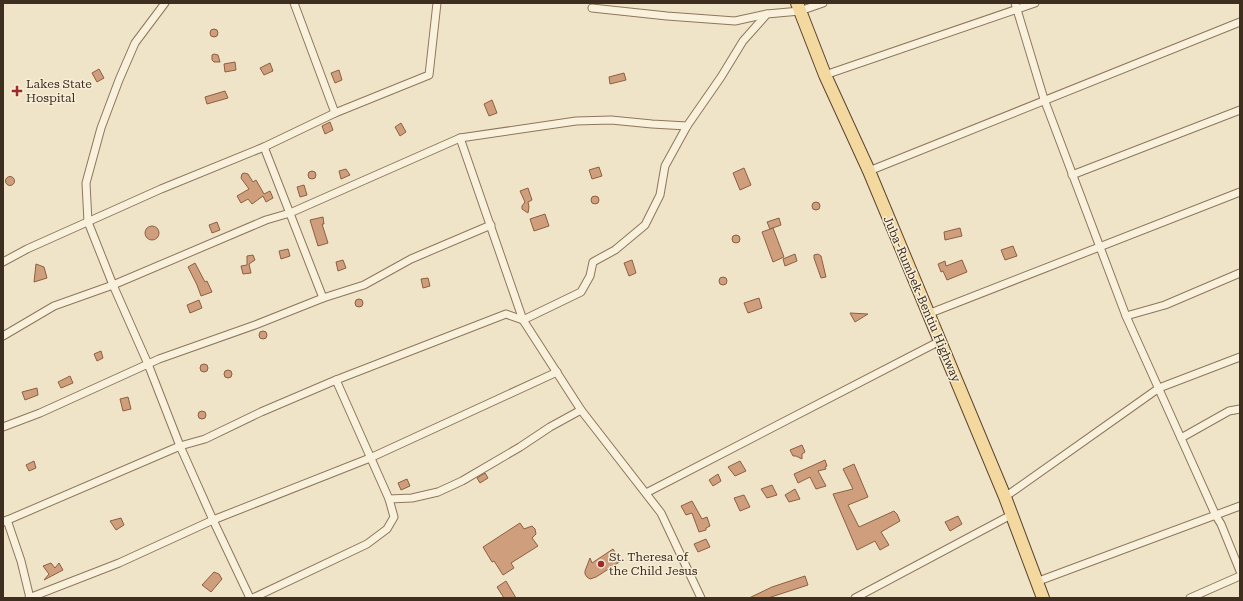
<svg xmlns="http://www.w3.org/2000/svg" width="1243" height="601" font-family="'Roboto Serif',serif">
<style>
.building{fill:#cf9f7d;stroke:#8d5f41}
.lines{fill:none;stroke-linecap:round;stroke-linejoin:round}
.street-casing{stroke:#8d765c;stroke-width:9}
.primary-casing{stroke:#5b4430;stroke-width:14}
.street{stroke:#faf1dc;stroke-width:7}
.primary{stroke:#f3d9a0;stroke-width:12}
.poi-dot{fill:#9e2a2b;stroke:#f7eed8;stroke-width:1.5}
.labels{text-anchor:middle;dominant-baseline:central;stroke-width:3;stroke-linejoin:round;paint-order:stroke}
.poi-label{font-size:12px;fill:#3d2e20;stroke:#f7eed8;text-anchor:start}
.street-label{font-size:12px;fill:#3d2e20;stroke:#f7eed8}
</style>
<rect width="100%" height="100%" fill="#f0e4c8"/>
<g class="building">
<circle cx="214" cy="33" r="4"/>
<path d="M214 54 218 55 220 62H214L212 60V55Z"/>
<path d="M235 62 236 70 225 72 224 64Z"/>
<path d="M270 63 273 71 264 75 260 68Z"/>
<path d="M99 69 104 78 97 82 92 73Z"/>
<path d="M339 70 342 80 335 83 331 73Z"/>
<path d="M624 73 626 80 610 84 609 77Z"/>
<path d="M225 91 228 98 207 104 205 97Z"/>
<path d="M492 100 497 113 489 116 484 104Z"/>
<path d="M330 122 333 130 325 134 322 126Z"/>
<path d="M401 123 406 132 400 136 395 127Z"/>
<path d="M599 167 602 176 592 179 589 170Z"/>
<path d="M744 168 751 185 740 190 733 173Z"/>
<path d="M346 169 350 175 341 179 339 171Z"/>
<circle cx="312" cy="175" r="4"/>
<path d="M244 173 248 174 253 182 256 180 264 194 270 191 273 198 266 202 263 196 252 204 248 199 241 203 237 196 249 189 241 178 242 174Z"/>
<circle cx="10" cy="181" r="4.5"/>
<path d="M304 185 307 195 300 197 297 187Z"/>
<path d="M528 188 532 200 528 202 529 207 528 213 522 209V206L525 202 520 191Z"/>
<circle cx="595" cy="200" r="4"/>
<circle cx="816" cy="206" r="4"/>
<path d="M545 214 549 226 534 231 530 219Z"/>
<path d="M323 217 324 224H322L328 243 318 246 310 220Z"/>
<path d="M779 218 781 225 770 229 767 222Z"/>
<path d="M217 222 220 230 212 233 209 225Z"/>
<circle cx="152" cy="233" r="7"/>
<path d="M773 228 784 257 773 262 762 232Z"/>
<path d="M960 228 962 236 945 240 944 232Z"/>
<circle cx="736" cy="239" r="4"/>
<path d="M1013 246 1017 256 1005 260 1001 250Z"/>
<path d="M288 249 290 256 281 259 279 251Z"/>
<path d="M795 254 797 261 785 266 783 259Z"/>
<path d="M818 254 821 256 826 277 821 278 814 258V255Z"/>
<path d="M253 255 255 260 249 264 251 273 243 274 241 266 247 265V256Z"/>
<path d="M343 260 346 268 338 271 336 262Z"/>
<path d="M632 260 636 273 629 276 624 263Z"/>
<path d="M962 260 967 272 947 280 943 271 941 272 938 264 945 261 946 266Z"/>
<path d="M195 263 205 282 207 281 212 292 201 296 197 285 188 267Z"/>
<path d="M36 264 44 267 47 278 34 282Z"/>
<circle cx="723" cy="281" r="4"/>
<path d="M428 278 430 286 423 288 421 279Z"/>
<path d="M759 298 762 308 748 313 744 303Z"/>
<circle cx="359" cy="303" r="4"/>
<path d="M199 300 202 308 190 313 187 305Z"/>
<path d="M850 313 868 314 855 322Z"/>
<circle cx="263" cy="335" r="4"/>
<path d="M101 351 103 358 97 361 94 354Z"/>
<circle cx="204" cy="368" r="4"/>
<circle cx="228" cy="374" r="4"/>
<path d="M70 376 73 383 61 388 58 382Z"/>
<path d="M37 388 38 395 25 400 22 392Z"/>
<path d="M128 397 131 409 123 411 120 399Z"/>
<circle cx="202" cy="415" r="4"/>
<path d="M802 445 805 452 802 454V459L796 456H793L790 450Z"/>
<path d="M825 460 827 466 825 467 826 469 818 471 826 486 816 489 810 477 798 483 794 474Z"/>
<path d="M34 461 36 468 29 471 26 465Z"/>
<path d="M740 461 746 471 735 476 728 467Z"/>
<path d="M854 464 868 497 848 505 859 527 894 511 897 514 900 521 881 532 889 545 880 550 875 541 857 550 833 494 853 489 843 469Z"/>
<path d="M485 473 488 478 480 483 477 478Z"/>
<path d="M718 474 721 481 713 486 709 480Z"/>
<path d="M407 479 410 486 401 490 398 483Z"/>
<path d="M772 485 777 495 767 498 761 489Z"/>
<path d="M795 489 800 499 789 502 785 495Z"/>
<path d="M744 495 750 507 740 511 734 498Z"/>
<path d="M692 501 702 519 707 517 710 526 706 528V530L699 532 692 513 686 515 681 506Z"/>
<path d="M958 516 962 524 950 531 945 522Z"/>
<path d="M121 518 124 525 116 530 110 521Z"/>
<path d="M520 523 524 529 532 526 535 529 536 534 532 538 538 546 511 563 514 568 503 575 494 561 492 562 483 547Z"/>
<path d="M706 539 710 547 698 552 694 544Z"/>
<path d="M613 549 621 561 596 577 590 579 587 577 585 574V571L590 558 592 563Z"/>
<path d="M51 563 55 568 59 563 63 570 44 580 49 574 43 566Z"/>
<path d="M214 572 219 574 222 579 211 592 202 585Z"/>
<path d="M805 576 808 585 768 598H749L772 587Z"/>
<path d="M506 581 516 598H504L497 587Z"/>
</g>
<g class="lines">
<g class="street-casing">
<g id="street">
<path d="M165 3 135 43 119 80 101 128 86 183 88 222 113 285 148 364 180 446 213 520 250 598"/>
<path d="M294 3 335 113"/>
<path d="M1015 3 1044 99 1126 316 1216 516 1221 524 1240 571"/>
<path d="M592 8 667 16 735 21 767 14"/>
<path d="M825 75 1035 3"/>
<path d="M460 138 523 320 581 410 661 513 701 598"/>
<path d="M264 147 323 298"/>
<path d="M869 171 1240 22"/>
<path d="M1072 175 1240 110"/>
<path d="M3 262 27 249 161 189 264 147 335 113 429 75 437 3"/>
<path d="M928 314 1240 192"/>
<path d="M1126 316 1165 305 1240 273"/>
<path d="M3 336 54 306 113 285 266 220 290 213 460 138 576 121 611 120 652 124 687 126"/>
<path d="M3 427 40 413 159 359 255 325 323 298 364 285 411 259 491 225"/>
<path d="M1181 438 1229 411 1240 409"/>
<path d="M646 493 940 341"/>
<path d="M1005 497 1159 388 1240 357"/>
<path d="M389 499 412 498 438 492 462 481 520 447 550 427 581 410"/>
<path d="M7 520 21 561 30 598"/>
<path d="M3 522 180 446 205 439 261 412 336 380"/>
<path d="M1036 582 1240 506"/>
<path d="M29 598 119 563 213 520 370 458 557 372"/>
<path d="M253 598 367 544 387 529 394 517 389 499 336 380 506 314 523 320 581 292 590 276 593 262 615 250 645 225 660 195 665 166 687 126 721 77 743 41 767 14 800 11 823 3"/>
<path d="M855 598 1011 515"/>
<path d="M1190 598 1240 576"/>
</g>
</g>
<g class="primary-casing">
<path id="primary" d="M797 3 825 75 869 171 1005 497 1043 598"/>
</g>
<use href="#street" class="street"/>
<use href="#primary" class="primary"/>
</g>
<g class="poi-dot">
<path d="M15 85h4v4h4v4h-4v4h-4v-4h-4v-4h4z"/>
<circle cx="601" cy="564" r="4"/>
</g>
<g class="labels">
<g class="poi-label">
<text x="26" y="84">Lakes State<tspan x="26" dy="14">Hospital</tspan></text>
<text x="609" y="557">St. Theresa of<tspan x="609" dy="14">the Child Jesus</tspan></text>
</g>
<g class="street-label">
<text transform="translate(922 299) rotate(67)">Juba-Rumbek-Bentiu Highway</text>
</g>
</g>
<rect width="1243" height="601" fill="none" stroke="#3d2e20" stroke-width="8"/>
</svg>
